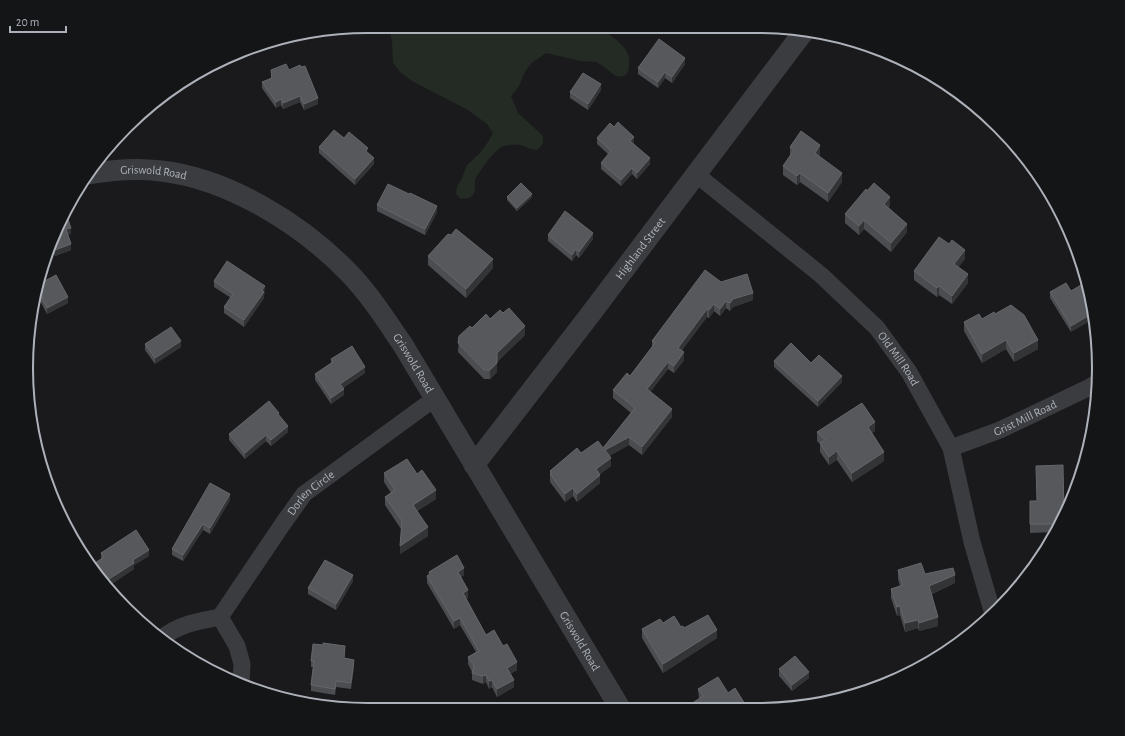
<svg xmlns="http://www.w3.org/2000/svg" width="1125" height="736" font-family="'Alegreya Sans',sans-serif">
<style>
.green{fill:#242b24}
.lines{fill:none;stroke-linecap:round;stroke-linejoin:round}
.minor{stroke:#3b3c40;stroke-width:17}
.tertiary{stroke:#3b3c40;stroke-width:21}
.wall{fill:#4b4d50}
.shaded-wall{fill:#333436}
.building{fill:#56585b;stroke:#64666a}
.labels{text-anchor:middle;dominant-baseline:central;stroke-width:3.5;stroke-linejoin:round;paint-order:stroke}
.street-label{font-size:12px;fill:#adb2ba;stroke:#141517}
.rim{fill:none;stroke:#adb2ba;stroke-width:2}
</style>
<rect width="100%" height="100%" fill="#1a1a1c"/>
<path class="green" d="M389 26 600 28C611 37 631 46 629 63 629 66 629 70 627 73 624 77 621 77 616 76L597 62 581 61 546 53 533 62 528 67 524 74 519 86 511 96 518 113 543 136C544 143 542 146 537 150 530 150 526 146 520 145 515 144 509 145 504 146 496 148 480 170 476 178 472 185 481 199 461 199L456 194 457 187 462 178 467 165 480 153 488 142 493 133 487 124 468 110 412 81 401 73 393 63 392 42Z"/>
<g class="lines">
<g class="minor">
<path id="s1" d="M697 175 821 275 877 328 909 372 951 448 972 542 993 614"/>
<path id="s2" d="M951 448 1000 430 1090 387 1097 383"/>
<path d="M220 617 237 646 242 664 241 682"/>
<path id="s3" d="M162 638C179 624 199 621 220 617L282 525 304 494 434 399"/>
</g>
<g class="tertiary">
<path id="s4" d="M88 174C112 170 137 168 161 171 230 179 303 225 350 274 370 295 386 320 403 345L620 708"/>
<path id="s5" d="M474 465 586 320 805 30"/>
</g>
</g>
<g class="wall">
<path d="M685 64 672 83 665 78 658 88 638 74V68Z"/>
<path d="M271 70H289L318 104 304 110 300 102 283 109 281 105 276 108 262 88V82L271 78Z"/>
<path d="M601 90 588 110 570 98V92Z"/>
<path d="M614 127 634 143 633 144 650 164 637 179 632 174 621 186 601 169V163L608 154 597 144V138Z"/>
<path d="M344 138 368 153 374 164 355 185 319 153V147Z"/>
<path d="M790 147 820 154 819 156 842 182 828 202 800 182 797 185 783 175V166L790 156Z"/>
<path d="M507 197H532L517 211 507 200Z"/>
<path d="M377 205 437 212 425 235 377 211Z"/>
<path d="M890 206 888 208 907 232 891 252 864 229 859 235 845 223V214Z"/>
<path d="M71 234 67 235 71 250 55 256 51 246 50 247 52 237Z"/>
<path d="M451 235 493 268 466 298 428 265V256Z"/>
<path d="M548 235 593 239 579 258 576 255 572 261 548 241Z"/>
<path d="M965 259 958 267 968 283 952 304 939 295 937 297 914 280V271Z"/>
<path d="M214 281 265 293 264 294V298L244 327 224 313V307L231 298 214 287Z"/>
<path d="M1088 281 1071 332 1050 298V292L1071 291Z"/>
<path d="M721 282 753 300 733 307 730 311 726 308 720 316 714 311 709 318 707 317 682 350 684 360 674 373 668 369 650 392 672 417 642 455 629 445 609 456 611 466 600 474V483L577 502 573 496 565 502 550 482V471L581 453 603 448 631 413 613 398V390L630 376 652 347V341Z"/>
<path d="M41 283 68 303 47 314 38 297Z"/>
<path d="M995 314 1038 349 1014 362 1006 349 982 363 964 331V322L982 319Z"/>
<path d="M490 319 525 335 497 362V372L490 379H484L458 352 459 336 472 328Z"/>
<path d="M145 344 181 347 155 364 145 350Z"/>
<path d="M331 359 365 373 343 388 344 395 331 404 315 380V374L331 363Z"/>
<path d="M774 361 842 382 818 407 774 367Z"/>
<path d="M279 415 288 432 271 446 266 441 245 459 229 440V434Z"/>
<path d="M875 431 872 433 884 461 852 482 837 460 829 465 820 452V444L817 441V432Z"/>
<path d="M384 473 417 474 436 499 417 511 428 536 400 554 401 529 385 505V497L391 493 384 482Z"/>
<path d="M230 500 210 534 203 530 183 561 172 555V549Z"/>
<path d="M1030 501 1064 514 1056 532 1030 533Z"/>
<path d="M101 553 149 556 134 565V569L110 585 95 568V563L101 559Z"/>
<path d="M898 570 925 574 955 583 932 594 938 626 919 631 918 628 905 632 900 615 897 616 891 598V589L900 586 898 579Z"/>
<path d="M429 572 464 575 461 577 468 598 466 599 486 635 503 646 517 670 510 674 514 687 497 697 492 687 489 689 486 682 483 684 472 680V672L468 664V657L476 652 460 625 454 629 427 583V576L429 575Z"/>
<path d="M353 581 336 610 308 594V588Z"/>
<path d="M663 623 681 627 684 628 717 638 663 673 642 638V629Z"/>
<path d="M345 652 344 658 354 666 351 689 336 687 335 695 311 691V685L314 667H311V661Z"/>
<path d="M779 669 809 678 792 691 779 676Z"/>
<path d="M698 689 728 693 748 709 699 699Z"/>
</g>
<g class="shaded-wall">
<path d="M685 58V64L672 83V77Z"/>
<path d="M665 72V78L658 88V82Z"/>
<path d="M601 84V90L588 110V104Z"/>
<path d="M300 96V102L283 109V103Z"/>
<path d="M318 98V104L304 110V104Z"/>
<path d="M281 99V105L276 108V102Z"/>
<path d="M634 137V143L630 147V141Z"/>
<path d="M820 145V154L815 162V153Z"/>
<path d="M374 158V164L355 185V179Z"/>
<path d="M650 158V164L637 179V173Z"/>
<path d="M632 168V174L621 186V180Z"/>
<path d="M800 173V182L797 185V176Z"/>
<path d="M842 173V182L828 202V193Z"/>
<path d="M532 194V197L517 211V208Z"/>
<path d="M890 197V206L884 213V204Z"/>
<path d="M437 206V212L425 235V229Z"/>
<path d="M864 220V229L859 235V226Z"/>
<path d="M907 224V232L891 252V243Z"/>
<path d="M71 228V234L66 235V229Z"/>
<path d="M593 233V239L579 258V252Z"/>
<path d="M51 240V246L50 247Z"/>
<path d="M71 244V250L55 256V250Z"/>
<path d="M576 249V255L572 261V255Z"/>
<path d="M965 250V259L954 273V264Z"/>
<path d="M493 259V268L466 298V289Z"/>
<path d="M968 274V283L952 304V296Z"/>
<path d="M265 286 264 298 244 327V320Z"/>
<path d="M939 286V295L937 297V288Z"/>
<path d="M753 293V300L733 307 730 311V303L733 299Z"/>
<path d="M68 297V303L47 314V308Z"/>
<path d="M726 301V308L720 316V309Z"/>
<path d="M714 304V311L709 318V310Z"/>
<path d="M707 309V317L678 355V348Z"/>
<path d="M1093 313 1094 319 1071 332V326Z"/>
<path d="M525 326V335L497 362V372L490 379V370L497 353Z"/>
<path d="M1006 340V349L982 363V354Z"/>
<path d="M1038 340V349L1014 362V353Z"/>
<path d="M181 341V347L155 364V358Z"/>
<path d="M684 352V360L674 373V366Z"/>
<path d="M668 362V369L647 397V389Z"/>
<path d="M365 367V373L340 390V384Z"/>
<path d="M842 376V382L818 407V401Z"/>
<path d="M344 389V395L331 404V398Z"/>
<path d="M672 409V417L642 455V447Z"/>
<path d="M875 422V431L868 436V427Z"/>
<path d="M288 426V432L271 446V440Z"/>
<path d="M266 435V441L245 459V453Z"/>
<path d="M629 437V445L605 458V450Z"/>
<path d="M837 451V460L829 465V457Z"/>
<path d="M884 452V461L852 482V473Z"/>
<path d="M611 458V466L596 477V469Z"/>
<path d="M600 475V483L577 502V494Z"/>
<path d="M573 488V496L565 502V494Z"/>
<path d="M436 490V499L413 513V505Z"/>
<path d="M230 494V500L210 534V528Z"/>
<path d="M203 524V530L183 561V555Z"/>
<path d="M428 527V536L400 554V546Z"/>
<path d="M149 550V556L134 565V569L110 585 106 581 133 560Z"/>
<path d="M464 568V575L458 579V572Z"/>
<path d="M353 575V581L336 610V604Z"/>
<path d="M955 575V583L929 595V586Z"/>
<path d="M468 590V598L463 601V593Z"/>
<path d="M900 606V615L897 616V607Z"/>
<path d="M938 617V626L919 631V623Z"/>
<path d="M460 618V625L454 629V621Z"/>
<path d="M918 620V628L905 632V623Z"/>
<path d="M717 630V638L663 673V664Z"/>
<path d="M354 660V666L351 689V683Z"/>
<path d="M517 662V670L507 675V668Z"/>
<path d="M809 672V678L792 691V685Z"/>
<path d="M486 675V682L483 684V676Z"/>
<path d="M492 680V687L489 689V681Z"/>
<path d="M514 680V687L497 697V689Z"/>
</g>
<g class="building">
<path d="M659 39 685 58 672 77 665 72 658 82 638 68Z"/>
<path d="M286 64 289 70 300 65 301 67 305 66 318 98 304 104 300 96 283 103 281 99 276 102 262 82 272 78 271 70Z"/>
<path d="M583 73 601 84 588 104 570 92Z"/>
<path d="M618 122 634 137 630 141 650 158 637 173 632 168 621 180 601 163 611 151 597 138 610 123 614 127Z"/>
<path d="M334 130 344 138 349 132 368 148 366 151 374 158 355 179 319 147Z"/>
<path d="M801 131 820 145 815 153 842 173 828 193 800 173 797 176 783 166 794 150 790 147Z"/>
<path d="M521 183 532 194 517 208 507 197Z"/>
<path d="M874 183 890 197 884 204 907 224 891 243 864 220 859 226 845 214 866 189 867 191Z"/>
<path d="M388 184 409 194 410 193 437 206 425 229 377 205Z"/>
<path d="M565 211 593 233 579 252 576 249 572 255 548 235Z"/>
<path d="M66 214 71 228 66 229 71 244 55 250 51 240 52 237Z"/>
<path d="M456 229 493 259 466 289 428 256 448 234 451 235Z"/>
<path d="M939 237 949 244 952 240 965 250 954 264 968 274 952 296 939 286 937 288 914 271Z"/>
<path d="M227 261 265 286 262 290 264 292 244 320 224 307 233 294 214 281Z"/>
<path d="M705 270 721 282 747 274 753 293 733 299 730 303 726 301 720 309 714 304 709 310 707 309 678 348 684 352 674 366 668 362 647 389 672 409 642 447 629 437 605 450 611 458 596 469 600 475 577 494 573 488 565 494 550 474 552 473 550 471 577 448 581 453 598 441 603 448 635 408 613 390 627 373 630 376 655 343 652 341Z"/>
<path d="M56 275 68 297 47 308 39 292 41 283Z"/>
<path d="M1088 281 1093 313 1071 326 1050 292 1066 283 1071 291Z"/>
<path d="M1011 305 1024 315 1038 340 1014 353 1006 340 982 354 964 322 979 314 982 319 994 312 995 314Z"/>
<path d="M509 308 525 326 497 353V363L490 370H484L458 343 459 336 470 326 472 328 486 314 490 319 500 310 503 313Z"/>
<path d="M171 327 181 341 155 358 145 344Z"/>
<path d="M791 343 811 363 819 355 842 376 818 401 774 361Z"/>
<path d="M352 346 365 367 340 384 344 389 331 398 315 374 333 362 331 359Z"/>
<path d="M269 401 279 413 278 414 288 426 271 440 266 435 245 453 229 434Z"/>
<path d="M862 403 875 422 868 427 884 452 852 473 837 451 829 457 820 443 825 440 817 432Z"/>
<path d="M407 459 417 474 422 470 436 490 413 505 428 527 400 546 402 521 385 497 395 490 384 473Z"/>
<path d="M1063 465 1064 514 1060 524H1030V501H1037L1036 466Z"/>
<path d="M210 483 230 494 210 528 203 524 183 555 172 549Z"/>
<path d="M136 530 149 550 133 560 134 563 106 581 97 570 99 569 95 563 104 557 101 553Z"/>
<path d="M457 555 464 568 458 572 468 590 463 593 486 635 494 630 503 646 507 644 517 662 507 668 514 680 497 689 492 680 489 681 486 675 483 676 472 673 474 666 468 657 479 651 460 618 454 621 427 576 430 574 429 572Z"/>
<path d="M325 560 353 575 336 604 308 588Z"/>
<path d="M921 563 925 574 953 568 955 575 929 586 938 617 919 623 918 620 905 623 900 606 897 607 891 589 903 585 898 570Z"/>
<path d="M708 615 717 630 663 664 642 629 660 619 663 623 674 616 681 627 683 626 684 628Z"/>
<path d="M323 643 345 646 344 658 354 660 351 683 336 681 335 689 311 685 314 661H311L313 644 323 645Z"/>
<path d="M795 656 809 672 792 685 779 669Z"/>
<path d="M718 677 728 693 735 688 748 709H690L691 704 703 696 698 689Z"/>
</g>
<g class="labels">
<g class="street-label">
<text stroke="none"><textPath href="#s4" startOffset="66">Griswold Road</textPath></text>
<text stroke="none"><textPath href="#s5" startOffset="273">Highland Street</textPath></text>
<text stroke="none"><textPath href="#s1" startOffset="274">Old Mill Road</textPath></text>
<text stroke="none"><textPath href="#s4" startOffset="402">Griswold Road</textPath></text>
<text stroke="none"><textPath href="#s2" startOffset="80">Grist Mill Road</textPath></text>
<text stroke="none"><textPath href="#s3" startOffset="217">Dorlen Circle</textPath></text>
<text stroke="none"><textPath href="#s4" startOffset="726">Griswold Road</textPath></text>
</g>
</g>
<path d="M0 0H1125V736H0ZM368 33H757A335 335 0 0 1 1092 368V368A335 335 0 0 1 757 703H368A335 335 0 0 1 33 368V368A335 335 0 0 1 368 33Z" fill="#141517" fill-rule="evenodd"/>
<path class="rim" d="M368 33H757A335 335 0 0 1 1092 368V368A335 335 0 0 1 757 703H368A335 335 0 0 1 33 368V368A335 335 0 0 1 368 33Z"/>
<path d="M10 26v6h56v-6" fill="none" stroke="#adb2ba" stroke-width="2"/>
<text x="16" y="26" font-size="12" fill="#adb2ba" stroke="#141517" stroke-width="3" paint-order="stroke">20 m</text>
</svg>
